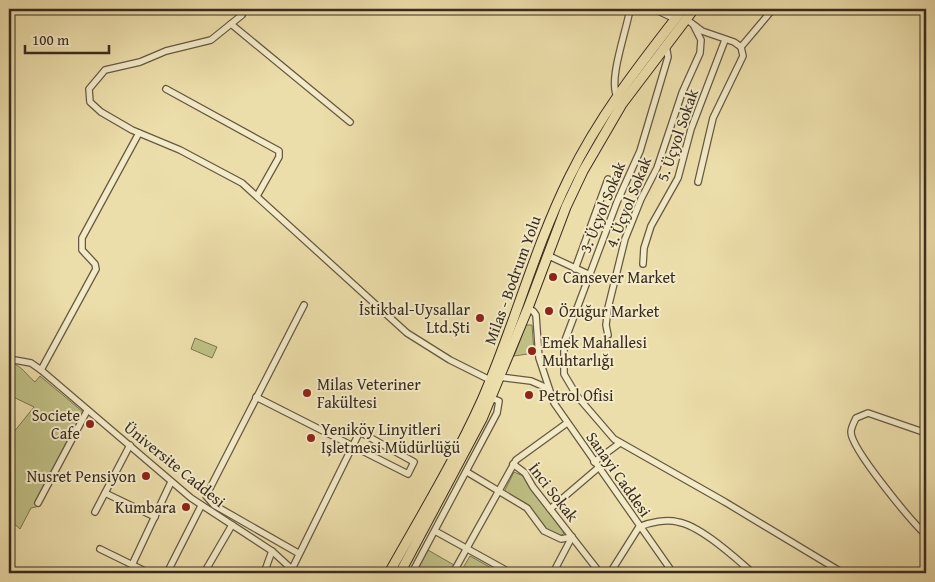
<svg xmlns="http://www.w3.org/2000/svg" width="935" height="582" font-family="'Gentium Book Plus',serif">
<style>
.green{fill:#bfbf84;stroke:#7c7552}
.lines{fill:none;stroke-linecap:round;stroke-linejoin:round}
.minor-casing{stroke:#665842;stroke-width:8}
.highway-casing{stroke:#392b1f;stroke-width:11}
.minor{stroke:#f3eac8;stroke-width:5.5}
.highway{stroke:#ecdeaa;stroke-width:9}
.poi-dot{fill:#8f2418;stroke:#f3eac8;stroke-width:2}
.labels{text-anchor:middle;dominant-baseline:central;stroke-width:4;stroke-linejoin:round;paint-order:stroke}
.street-label{font-size:16px;fill:#392b1f;stroke:#f3eac8}
.poi-label{font-size:16px;fill:#392b1f;stroke:#f3eac8;text-anchor:start}
</style>
<rect width="100%" height="100%" fill="#ecdeaa"/>
<filter id="stains"><feTurbulence type="fractalNoise" baseFrequency=".004" numOctaves="4"/><feColorMatrix values="0 0 0 0 .2 0 0 0 0 .09 0 0 0 0 .02 0 0 0 .5 -.17"/></filter>
<radialGradient id="worn" r=".72"><stop offset=".6" stop-color="#630" stop-opacity="0"/><stop offset="1" stop-color="#630" stop-opacity=".3"/></radialGradient>
<g class="green">
<path d="M526 325H532L534 353 514 356Z"/>
<path d="M195 338 217 347 212 358 191 349Z"/>
<path d="M9 362C23 366 25 374 35 382L40 376 83 412 35 502 40 506 31 508 20 529 9 519V438L34 407 9 395Z"/>
<path d="M514 472 523 476 564 533 560 537 545 529 533 511 504 492Z"/>
<path d="M428 550 454 565 450 573H415Z"/>
<path d="M470 556 495 570 493 573H460Z"/>
</g>
<g class="lines">
<g class="minor-casing">
<g id="minor">
<path d="M654 9 675 19"/>
<path d="M242 15 211 40 166 51 140 62 105 70 89 89 90 102 101 112 132 130 180 150 242 183 407 333 450 360 490 380"/>
<path d="M686 19 702 31 734 42 741 47"/>
<path d="M231 24 350 122"/>
<path d="M666 45 668 57 640 151 617 202 564 343V374L577 396 614 439 725 502 843 573"/>
<path d="M166 89 279 151V157L257 196"/>
<path d="M617 96C608 80 627 29 630 9"/>
<path d="M698 182 713 118 743 56 741 47 773 9"/>
<path d="M547 255 590 275"/>
<path d="M643 264 644 248 651 226 678 178 691 129 725 40"/>
<path d="M575 269 608 179"/>
<path d="M528 308 533 311 536 315 539 358 554 403 673 573"/>
<path d="M608 335 606 325 608 308 625 239 641 199 657 168 682 93 700 53 701 40 694 26"/>
<path d="M9 359 31 363 41 370 191 498 272 551 296 573"/>
<path d="M41 370 96 269 95 264 82 250V238L139 133"/>
<path d="M499 377 531 381 547 388"/>
<path d="M256 397 408 474 414 462 360 432"/>
<path d="M926 433 868 413 856 418C854 422 851 428 851 432 851 449 912 522 926 535"/>
<path d="M594 462 620 443"/>
<path d="M513 464 525 473 533 487 600 573"/>
<path d="M467 472 527 508 544 531 561 539 572 537"/>
<path d="M105 493 155 517"/>
<path d="M38 503 87 411"/>
<path d="M550 509 598 468"/>
<path d="M95 512 130 445"/>
<path d="M435 531 511 573"/>
<path d="M100 549 149 573"/>
<path d="M298 553 214 505 206 496 304 305"/>
<path d="M132 565 171 482"/>
<path d="M167 573 201 506"/>
<path d="M204 573 232 525"/>
<path d="M264 573 272 551"/>
<path d="M290 573 363 425"/>
<path d="M412 573 497 413 499 401 491 398"/>
<path d="M453 573 516 460 567 423"/>
<path d="M553 573 572 537"/>
<path d="M610 573 639 527C650 522 667 519 678 522 701 526 735 558 753 573"/>
</g>
</g>
<g class="highway-casing">
<g id="highway">
<path d="M389 573C421 516 455 460 482 400 514 327 534 249 569 178 599 116 641 63 683 9"/>
<path d="M400 573 482 419 528 308 566 207 583 171 622 104 694 9"/>
</g>
</g>
<use href="#minor" class="minor"/>
<use href="#highway" class="highway"/>
</g>
<g class="poi-dot">
<circle cx="553" cy="277" r="5"/>
<circle cx="549" cy="311" r="5"/>
<circle cx="480" cy="318" r="5"/>
<circle cx="532" cy="351" r="5"/>
<circle cx="307" cy="393" r="5"/>
<circle cx="529" cy="395" r="5"/>
<circle cx="90" cy="424" r="5"/>
<circle cx="311" cy="438" r="5"/>
<circle cx="146" cy="476" r="5"/>
<circle cx="186" cy="507" r="5"/>
</g>
<g class="labels">
<g class="street-label">
<text transform="translate(677 135) rotate(-71)">5. Üçyol Sokak</text>
<text transform="translate(628 202) rotate(-68)">4. Üçyol Sokak</text>
<text transform="translate(602 207) rotate(-68)">3. Üçyol Sokak</text>
<text transform="translate(512 280) rotate(-70)">Milas - Bodrum Yolu</text>
<text transform="translate(175 464) rotate(39)">Üniversite Caddesi</text>
<text transform="translate(619 474) rotate(55)">Sanayi Caddesi</text>
<text transform="translate(554 492) rotate(52)">İnci Sokak</text>
</g>
<g class="poi-label">
<text x="563" y="277">Cansever Market</text>
<text x="470" y="309" text-anchor="end">İstikbal-Uysallar<tspan x="470" dy="18">Ltd.Şti</tspan></text>
<text x="559" y="311">Özuğur Market</text>
<text x="542" y="342">Emek Mahallesi<tspan x="542" dy="18">Muhtarlığı</tspan></text>
<text x="317" y="384">Milas Veteriner<tspan x="317" dy="18">Fakültesi</tspan></text>
<text x="539" y="395">Petrol Ofisi</text>
<text x="80" y="415" text-anchor="end">Societe<tspan x="80" dy="18">Cafe</tspan></text>
<text x="321" y="429">Yeniköy Linyitleri<tspan x="321" dy="18">Işletmesi Müdürlüğü</tspan></text>
<text x="136" y="476" text-anchor="end">Nusret Pensiyon</text>
<text x="176" y="507" text-anchor="end">Kumbara</text>
</g>
</g>
<rect width="935" height="582" fill="none" stroke="#ecdeaa" stroke-width="30"/>
<rect x="10" y="10" width="915" height="562" fill="none" stroke="#392b1f" stroke-width="2.5"/>
<rect x="15" y="15" width="905" height="552" fill="none" stroke="#392b1f"/>
<path d="M25 45v8h84v-8" fill="none" stroke="#392b1f" stroke-width="2.5"/>
<text x="32" y="45" font-size="15" fill="#392b1f" stroke="#f3eac8" stroke-width="4" paint-order="stroke">100 m</text>
<rect width="100%" height="100%" filter="url(#stains)"/>
<rect width="100%" height="100%" fill="url(#worn)"/>
</svg>
